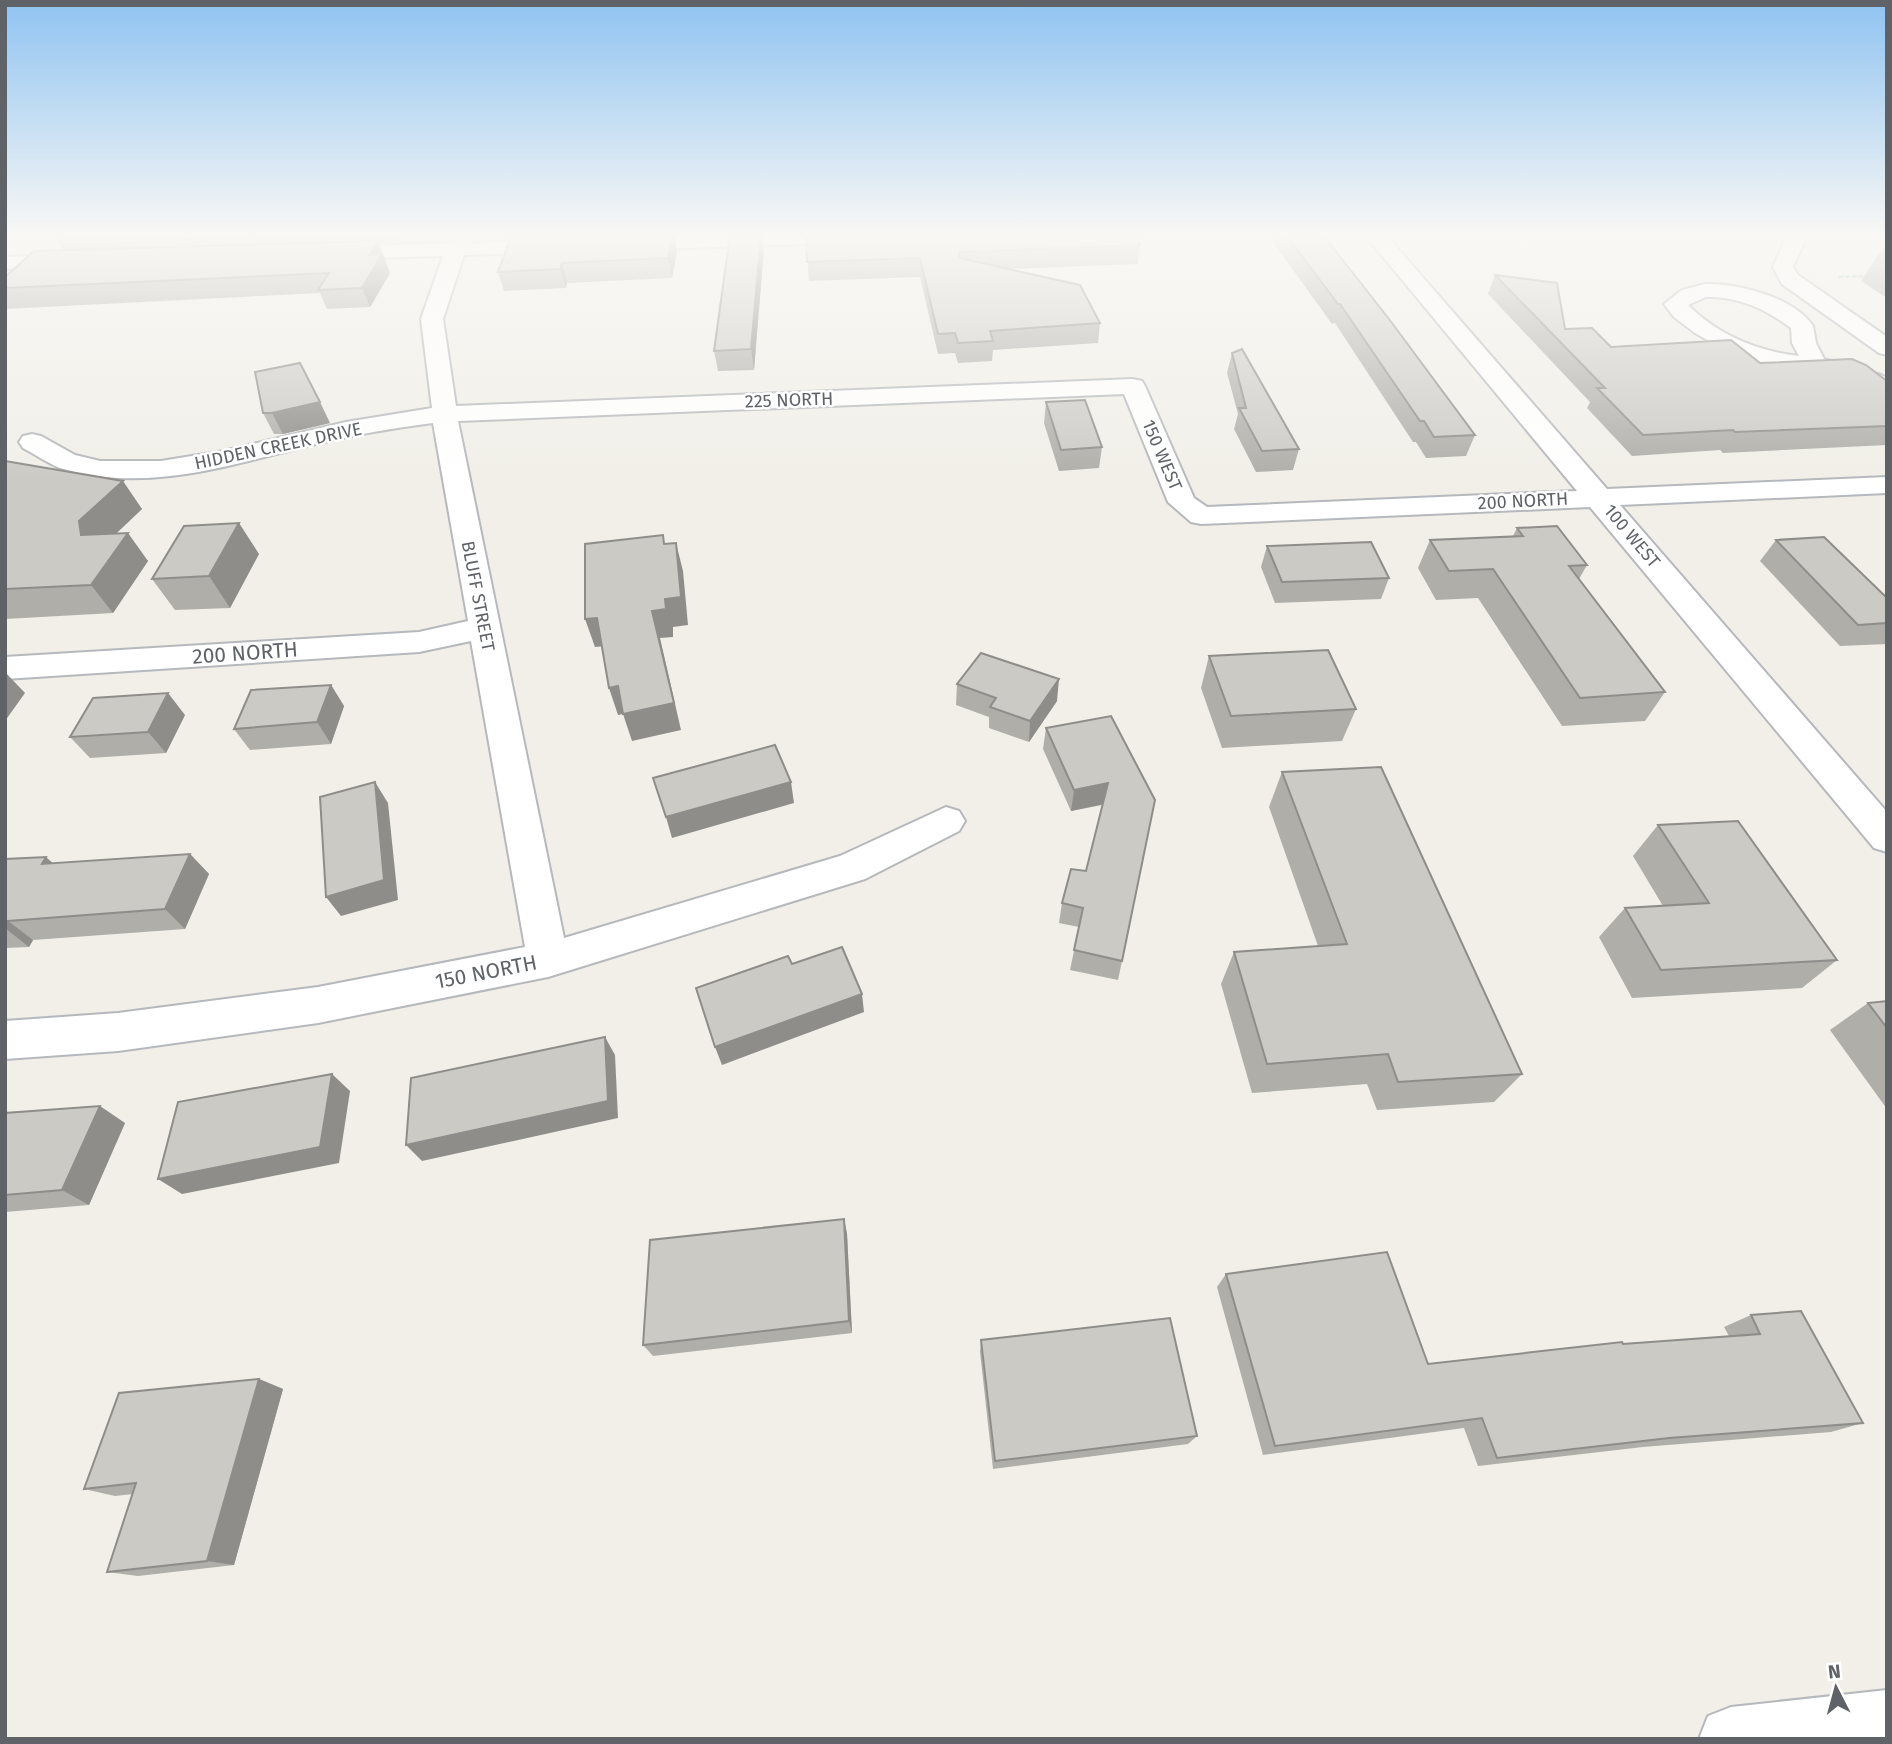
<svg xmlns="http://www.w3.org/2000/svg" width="1892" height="1744" font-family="'Fira Sans',sans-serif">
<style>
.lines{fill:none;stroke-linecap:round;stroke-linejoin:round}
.minor-casing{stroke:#b5b8bc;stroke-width:4}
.path{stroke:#9cc7a9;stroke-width:2.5;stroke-dasharray:4.5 2;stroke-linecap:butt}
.minor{fill:#fff;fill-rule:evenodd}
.wall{fill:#afaea9}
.shaded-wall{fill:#8f8d8a}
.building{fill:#cccac5;stroke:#8f8d8a;stroke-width:2}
.labels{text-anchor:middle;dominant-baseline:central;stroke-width:5;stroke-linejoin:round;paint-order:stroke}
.far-street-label{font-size:18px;fill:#5f6368;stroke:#fff}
.street-label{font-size:21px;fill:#5f6368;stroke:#fff}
</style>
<rect width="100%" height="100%" fill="#f1efe8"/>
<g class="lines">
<g class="minor-casing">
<g id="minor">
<path d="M454 235H474L470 243 559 240 566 242 569 246 566 250 559 252 464 255 443 319 456 406 1133 379 1142 381 1145 386 1194 498 1207 507 1577 491 1365 235H1386L1607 489 1887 477V493L1620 505 1887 812V852L1874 848 1590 507 1201 524 1191 522 1168 502 1124 394 458 421 564 938 840 856 946 807 959 811 965 821 959 831 865 879 548 977 318 1023 118 1051 5 1059V1021L118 1013 318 987 525 947 471 641 419 652 5 679V657L419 632 468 621 433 423C393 428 352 435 312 445 230 465 145 494 60 468 47 463 35 454 23 448L19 442 23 436 32 434 41 436 75 455 100 461H161L223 451 346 422 432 408 421 319 443 256 329 259 322 257 319 253 322 249 329 247 449 243Z"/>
<path d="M700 235H910L900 241 623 250 616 248 613 244 616 240 623 238Z"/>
<path d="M1782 235H1802L1805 240 1793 267 1798 275 1887 337V355L1879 353 1782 284 1773 267 1785 240Z"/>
<path d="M73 255 80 257 83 261 80 265 5 269V257Z"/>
<path d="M1705 284C1738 283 1793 297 1813 326L1816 343 1824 359 1881 375 1887 378V396L1839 376 1762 364 1732 354 1695 333 1674 317 1664 304 1682 290ZM1706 297C1739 296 1765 309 1791 328L1792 343 1799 356C1757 351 1718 335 1688 305Z"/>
<path d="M1887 1690V1739H1699L1708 1716 1731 1707Z"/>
</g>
</g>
<path class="path" d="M1839 277 1868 276"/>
<use href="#minor" class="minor"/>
</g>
<g class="wall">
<path d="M54 235H400L396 242 379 243 390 273 370 307 327 309 320 293 5 309V277L63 250Z"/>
<path d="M523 235H674L677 251 672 278 567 283 566 288 504 291 498 272 524 237Z"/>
<path d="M806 235 1140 245 1138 264 1008 269 1100 323 1098 343 993 350 992 361 958 363 955 353 938 354 920 277 809 281Z"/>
<path d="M1274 235H1323L1475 435 1466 456 1426 458 1416 442H1413L1335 323 1332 324 1273 242Z"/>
<path d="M1886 244H1887V298L1861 281Z"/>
<path d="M764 248 754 370 718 371 714 351Z"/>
<path d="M1495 275 1565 329 1611 347 1760 363 1887 381V445L1723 453 1720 450 1632 456 1587 408 1590 402 1488 294Z"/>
<path d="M1232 353 1299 449 1293 470 1256 472 1234 429 1238 414 1227 373Z"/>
<path d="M255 372 330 423 283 434H274L263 413Z"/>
<path d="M1046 402 1102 447 1099 468 1059 471 1044 423Z"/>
<path d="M5 461 142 509 116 533 148 561 113 613 5 619Z"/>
<path d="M1517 528 1587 565 1579 579 1665 692 1645 721 1562 726 1478 598 1436 600 1418 568 1430 540 1513 536Z"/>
<path d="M1776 540 1887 598V644L1840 646 1760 561Z"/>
<path d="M1267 546 1389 578 1381 599 1275 603 1261 567Z"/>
<path d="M259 554 230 608 175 610 152 579Z"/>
<path d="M1209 656 1356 709 1342 741 1222 748 1201 688Z"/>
<path d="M957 684 1057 701 1029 742 989 728V717L956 705Z"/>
<path d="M331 685 344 706 331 744 250 750 234 729Z"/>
<path d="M185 715 166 753 90 758 70 737Z"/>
<path d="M1111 716 1122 961 1118 980 1070 970 1079 927 1059 923 1062 903 1086 871 1102 805 1071 811 1043 749 1046 728Z"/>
<path d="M1282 772 1522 1074 1494 1102 1377 1110 1367 1084 1252 1093 1221 984 1234 952 1318 946 1269 807Z"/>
<path d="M1658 825 1837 960 1802 988 1632 998 1599 937 1625 908 1663 906 1633 856Z"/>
<path d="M190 854 209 874 185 929 33 940 29 947 5 948V859L53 863Z"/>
<path d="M1887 1001V1109L1830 1030 1868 1003Z"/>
<path d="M5 1113 125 1123 89 1205 5 1212Z"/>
<path d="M844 1219 847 1234 852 1333 653 1356 643 1345Z"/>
<path d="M1226 1274 1428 1364 1623 1344 1729 1336 1724 1327 1751 1315 1863 1423 1831 1432 1643 1447 1478 1466 1464 1428 1263 1455 1217 1287Z"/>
<path d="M981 1340 1197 1436 1188 1444 993 1469 980 1352Z"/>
<path d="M259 1379 283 1389 234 1565 138 1576 107 1572 133 1494 115 1496 84 1489Z"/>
</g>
<g class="shaded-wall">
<path d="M185 235H189L191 240 192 248Z"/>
<path d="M393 235H400L396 242Z"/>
<path d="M673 235H674L677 251 672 278 668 258Z"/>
<path d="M761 235H762L764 248 754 370 751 349Z"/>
<path d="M378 241 390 273 370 307 362 288 369 255Z"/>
<path d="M562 263 567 283 566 288 560 269Z"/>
<path d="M320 402 330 423 283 434 272 413Z"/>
<path d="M123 481 142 509 100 549 81 535 79 521Z"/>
<path d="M239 523 259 554 230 608 209 576Z"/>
<path d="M128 533 148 561 113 613 91 585Z"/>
<path d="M676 543 683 571 688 625 673 627V637L660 638 681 730 632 741 623 714 618 715 609 688 652 611 665 599Z"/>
<path d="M597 618 606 646 595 647 585 619Z"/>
<path d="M5 672 25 693 5 721Z"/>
<path d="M1059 679 1057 701 1029 742 1030 721Z"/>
<path d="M331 685 344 706 331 744 317 722Z"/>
<path d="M168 693 185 715 166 753 148 732Z"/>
<path d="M375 782 388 803 398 900 341 916 326 897Z"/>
<path d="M791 782 794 803 672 838 666 817Z"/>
<path d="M1108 783 1104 804 1071 811 1074 790Z"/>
<path d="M190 854 209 874 185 929 165 909Z"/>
<path d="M46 857 68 877 42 864Z"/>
<path d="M8 921 33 940 29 947 5 928Z"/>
<path d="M862 994 864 1012 722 1065 715 1047Z"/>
<path d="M605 1037 615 1055 618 1118 422 1161 406 1145Z"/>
<path d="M332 1074 350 1091 339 1163 182 1194 158 1179Z"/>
<path d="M100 1106 125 1123 89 1205 62 1190Z"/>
<path d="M844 1219 847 1234 852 1333 849 1321Z"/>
<path d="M259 1379 283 1389 234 1565 207 1561Z"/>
</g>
<g class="building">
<path d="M562 235H673L668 258 562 263 560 269 498 272 511 237Z"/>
<path d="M730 235H761L751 349 714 351Z"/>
<path d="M806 235H1136L1140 245 959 252V258L1080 285 1100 323 990 331 993 341 958 343 955 333 938 334 920 258 807 262Z"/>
<path d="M1286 235H1323L1389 319 1475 435 1434 437 1424 421H1420L1340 304H1338Z"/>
<path d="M378 241 369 255 382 254 362 288 318 290 329 273 5 288V277L34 251Z"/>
<path d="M1495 275 1557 283 1565 329 1592 328 1611 347 1731 340 1760 363 1852 359 1866 365 1887 381V426L1735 432 1733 430 1643 435 1597 388H1605Z"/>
<path d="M1242 349 1299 449 1262 451 1239 408H1246L1232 353Z"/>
<path d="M300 363 320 402 272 413H263L255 372Z"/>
<path d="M1085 400 1102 447 1061 450 1046 402Z"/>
<path d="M5 461 123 481 79 521 81 535 128 533 91 585 5 589Z"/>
<path d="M239 523 209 576 152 579 184 526Z"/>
<path d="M1557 526 1587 565 1569 566 1665 692 1580 698 1493 569 1449 571 1430 540 1523 536 1517 528Z"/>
<path d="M663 535 664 544 676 543 681 597 665 599 666 609 652 611 674 703 623 714 618 686 609 688 597 618 585 619V544Z"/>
<path d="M1824 537 1887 598V623L1858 625 1776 540Z"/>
<path d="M1371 542 1389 578 1282 582 1267 546Z"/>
<path d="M1328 650 1356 709 1231 716 1209 656Z"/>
<path d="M981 653 1059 679 1030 721 990 707 996 698 957 684Z"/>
<path d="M331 685 317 722 234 729 251 690Z"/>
<path d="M168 693 148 732 70 737 93 698Z"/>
<path d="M1111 716 1155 800 1122 961 1074 950 1083 908 1062 903 1071 869 1086 871 1108 783 1074 790 1046 728Z"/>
<path d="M775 745 791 782 666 817 653 778Z"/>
<path d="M1381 767 1522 1074 1398 1082 1388 1054 1267 1064 1234 952 1347 944 1282 772Z"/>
<path d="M375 782 384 880 326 897 320 797Z"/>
<path d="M1738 821 1837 960 1661 970 1625 908 1709 903 1658 825Z"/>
<path d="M190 854 165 909 8 921 5 926V859L46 857 42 864Z"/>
<path d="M842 947 862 994 715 1047 696 988 788 956 792 964Z"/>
<path d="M1887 1001V1028L1868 1003Z"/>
<path d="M605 1037 608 1101 406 1145 411 1078Z"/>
<path d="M332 1074 320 1147 158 1179 178 1102Z"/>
<path d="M100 1106 62 1190 5 1195V1113Z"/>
<path d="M844 1219 849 1321 643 1345 650 1240Z"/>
<path d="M1387 1252 1428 1364 1622 1342 1623 1344 1760 1334 1751 1315 1801 1311 1863 1423 1669 1438 1497 1458 1482 1418 1275 1446 1226 1274Z"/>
<path d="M1170 1318 1197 1436 995 1461 981 1340Z"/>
<path d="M259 1379 207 1561 107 1572 136 1483 84 1489 119 1393Z"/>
</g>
<linearGradient id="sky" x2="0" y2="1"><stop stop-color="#8fc3f1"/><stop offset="0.49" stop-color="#f9f8f5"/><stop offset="1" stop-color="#f9f8f5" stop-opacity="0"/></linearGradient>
<rect width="1892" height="480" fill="url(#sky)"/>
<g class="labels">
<g class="far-street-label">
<text transform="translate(789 400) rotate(-2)">225 NORTH</text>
<text transform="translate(278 446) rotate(-12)">HIDDEN CREEK DRIVE</text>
<text transform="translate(1162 455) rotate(67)">150 WEST</text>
<text transform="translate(1523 501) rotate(-3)">200 NORTH</text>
<text transform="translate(1632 536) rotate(50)">100 WEST</text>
<text transform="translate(478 596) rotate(79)">BLUFF STREET</text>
</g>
<g class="street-label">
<text transform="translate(245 653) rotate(-4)">200 NORTH</text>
<text transform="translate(486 972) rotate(-11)">150 NORTH</text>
</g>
</g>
<rect width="1892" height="1744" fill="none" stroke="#5f6368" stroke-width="14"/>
<g transform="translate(1836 1688) rotate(354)" stroke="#ffffff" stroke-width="5" paint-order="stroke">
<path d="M0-5L12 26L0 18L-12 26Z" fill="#5f6368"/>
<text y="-10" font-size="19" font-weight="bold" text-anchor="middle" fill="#5f6368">N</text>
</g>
</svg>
